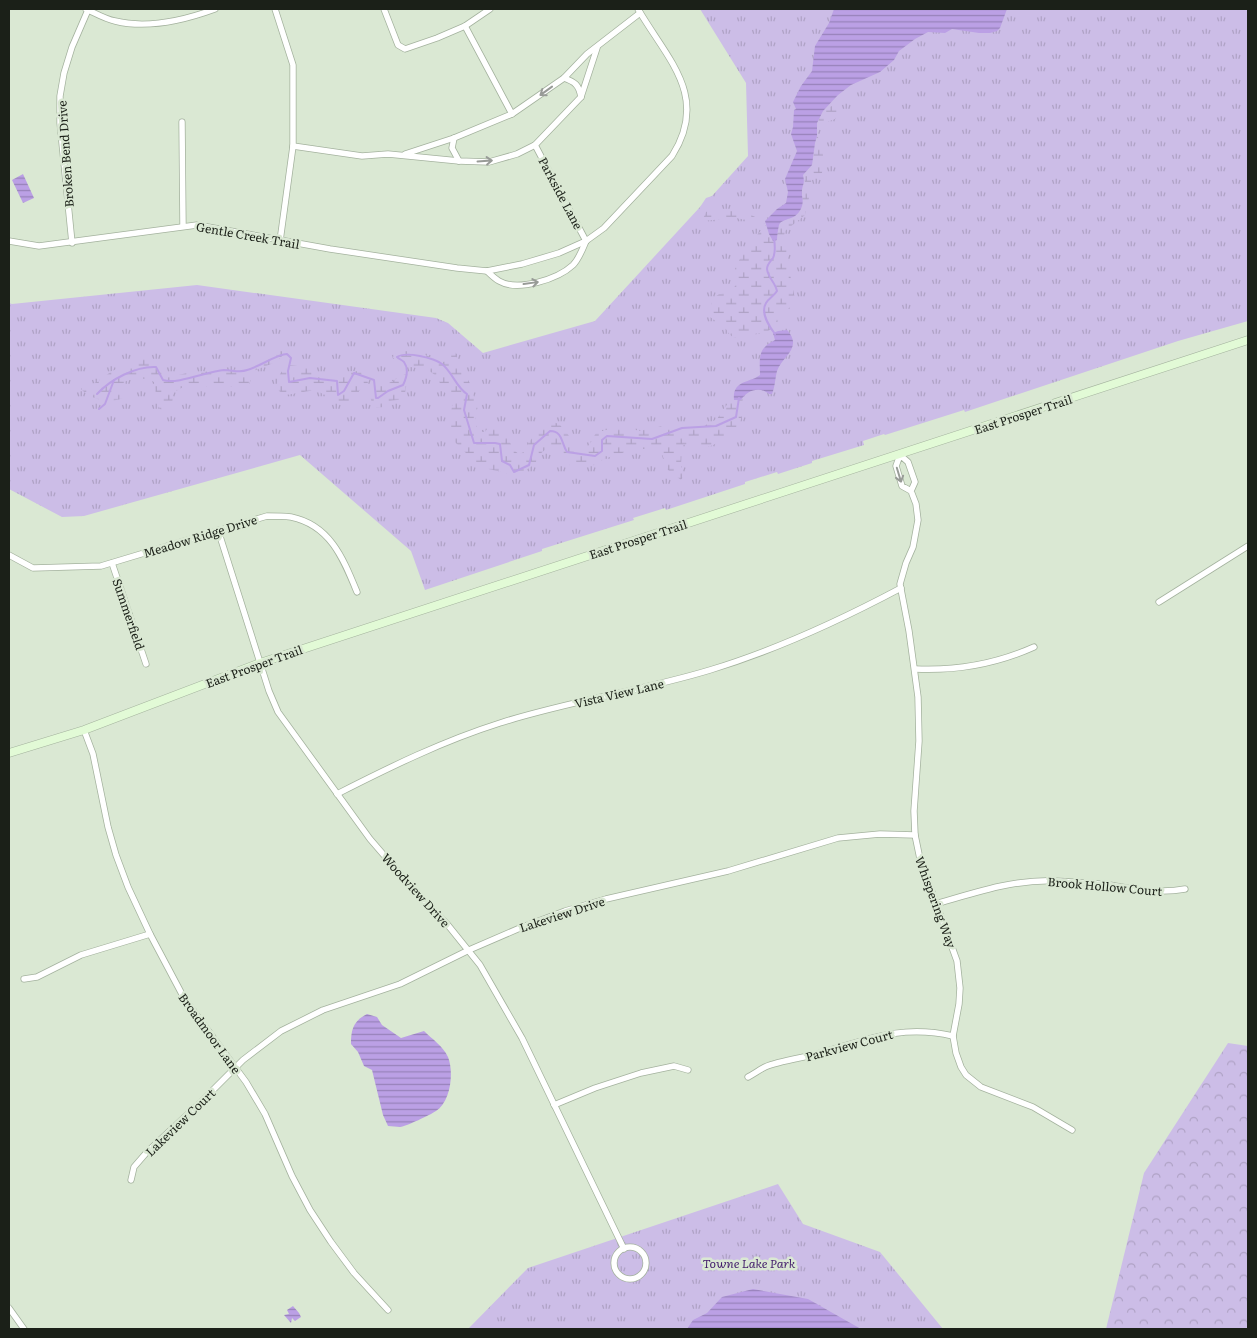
<svg xmlns="http://www.w3.org/2000/svg" width="1257" height="1338" font-family="Literata,serif">
<style>
.grass{fill:url(#grass-tufts)}
.forest{fill:url(#forest-crowns)}
.wetland{fill:url(#wetland-marsh)}
.water{fill:url(#water-rules)}
.lines{fill:none;stroke-linecap:round;stroke-linejoin:round}
.stream{stroke:#bba0e5;stroke-width:2}
.street-casing{stroke:#a4b29e;stroke-width:7}
.secondary-casing{stroke:#a4b29e;stroke-width:9}
.street{stroke:#fff;stroke-width:5.5}
.secondary{stroke:#e2fad6;stroke-width:8}
.oneway{stroke:#989b97}
.labels{text-anchor:middle;dominant-baseline:central;stroke-width:5;stroke-linejoin:round;paint-order:stroke}
.street-label{font-size:12px;fill:#1b2018;stroke:#dae8d3}
.park-label{font-size:12px;font-style:italic;fill:#421c6b;stroke:#dae8d3}
</style>
<defs>
<pattern id="grass-tufts" width="24" height="20" patternUnits="userSpaceOnUse" patternTransform="scale(1.25)"><rect width="24" height="20" fill="#ccbde7"/><path d="M3 7l-1-3M5 7V3M7 7l1-3M15 17l-1-3M17 17v-4M19 17l1-3" fill="none" stroke="#afa2c5"/></pattern>
<pattern id="forest-crowns" width="20" height="18" patternUnits="userSpaceOnUse" patternTransform="scale(1.25)"><rect width="20" height="18" fill="#ccbde7"/><path d="M2 6a3 3 0 1 1 6 0M12 15a3 3 0 1 1 6 0" fill="none" stroke="#afa2c5"/></pattern>
<pattern id="wetland-marsh" width="20" height="14" patternUnits="userSpaceOnUse" patternTransform="scale(1.25)"><rect width="20" height="14" fill="#ccbde7"/><path d="M1 5h8M5 5V1M11 12h8M15 12V8" fill="none" stroke="#afa2c5"/></pattern>
<pattern id="water-rules" width="6" height="5" patternUnits="userSpaceOnUse" patternTransform="scale(1.25)"><rect width="6" height="5" fill="#bba0e5"/><path d="M0 2.5h6" fill="none" stroke="#9782b9"/></pattern>
</defs>
<rect width="100%" height="100%" fill="#dae8d3"/>
<g class="grass">
<path d="M700 9H1248V321L1178 341 965 412 964 410 885 435 884 434 863 441 864 445 812 461V463L778 474 777 472 745 482V484L666 510 665 508 633 518 634 520 542 549V551L425 590 411 551 300 455 84 516 62 517 9 489V303L12 304 197 285 436 318 448 323 483 353 595 321 700 207 706 198 712 196 748 156 746 83Z"/>
<path d="M778 1184 803 1224 880 1252 943 1329H468L528 1268Z"/>
</g>
<path class="forest" d="M1228 1043 1248 1046V1329H1106L1144 1173Z"/>
<g class="wetland">
<path d="M835 105 839 106 838 113 835 119 824 123 821 126H817C819 116 825 107 835 105Z"/>
<path d="M817 136C825 147 823 160 822 173L811 177 812 185 805 215 785 231C783 237 785 239 788 245 787 265 792 284 796 303L781 314 775 327 768 331 750 336 740 332 736 338C729 336 729 332 724 327 720 323 714 320 710 317 710 311 710 301 715 297 722 291 736 293 737 280 737 277 735 272 735 268 743 252 753 239 766 225L770 237 778 233C782 221 779 221 794 218L803 197 802 192 805 182 803 176C817 160 811 153 817 136Z"/>
<path d="M738 208 759 219 767 218 765 221V224L736 218 702 221 706 212 710 210 716 209 723 212Z"/>
<path d="M410 346 420 353 444 362 450 358V350L454 349 459 364 472 387 474 398 478 405 475 421 478 432H485L489 426C508 422 507 447 519 454L524 452C529 440 539 428 551 422 568 423 570 444 578 450 590 448 590 443 596 433 609 429 626 423 638 431L668 425 678 428 704 426 717 419 733 396 734 400H741L743 396C742 403 743 413 741 419 737 431 716 447 705 447 696 448 690 441 682 446L681 465 684 475 681 480 668 470 660 449 655 447 644 449H631L618 455 606 458 594 465 581 468 571 467 556 446 546 449 540 454 535 464 523 472 514 475 484 468 472 462 467 454 453 440 448 425 453 402 452 398 446 394 436 376 431 372 420 368 410 367 393 358 394 354 400 351 411 350Z"/>
<path d="M278 349 285 351 289 355H283L276 362 248 373 251 378 249 385 246 387 226 386 219 392 212 388 203 385 198 387H183L173 393 172 406 161 410 158 406 154 382C145 377 133 378 124 382L126 385 123 398C109 404 92 400 81 389L83 387 97 382 112 371 148 356C157 359 160 368 165 375L170 377 187 373 245 369 266 359Z"/>
<path d="M290 365 313 368 317 373 331 378 342 372 360 371 366 373 368 384 359 391 358 400 347 406 315 390 286 395 279 391C275 380 280 370 290 365Z"/>
<path d="M405 374 408 375 404 399 390 401 383 407 375 408C369 401 369 390 375 382L389 383Z"/>
</g>
<g class="water">
<path d="M834 9H1007L1000 28 997 31 990 33H979L952 29 945 33 928 32 915 39 899 51 894 60 880 72 851 85 838 95 823 111 817 123V136L815 143 812 165 803 175C805 184 803 183 802 190 801 196 804 200 802 206 797 222 782 217 779 225 778 229 777 236 777 240L773 241 769 234 765 221 777 209 786 203 788 192 785 179 797 151 791 134 793 127 794 110 796 109 793 102 801 86 812 71 815 46 829 23Z"/>
<path d="M23 174 34 198 23 203 12 180Z"/>
<path d="M787 330C803 348 783 355 777 371 775 379 775 387 772 394H769C760 386 747 390 741 400H734C732 380 750 383 760 375 760 366 758 353 765 347 767 344 772 342 775 340L773 333 778 331Z"/>
<path d="M367 1014 377 1017 382 1025 401 1038 424 1031C432 1039 443 1046 448 1057 454 1072 451 1101 436 1111 430 1115 407 1126 400 1127 397 1127 392 1126 388 1126L383 1115 372 1070 364 1066 358 1052 351 1044C351 1030 353 1021 367 1014Z"/>
<path d="M753 1289 808 1299 861 1329H687L693 1320 707 1313 722 1297Z"/>
<path d="M293 1306 299 1313 301 1317 295 1321 292 1318 291 1323 284 1315 289 1314 287 1310Z"/>
</g>
<g class="lines">
<g class="stream">
<path d="M774 238C775 245 776 252 773 258 770 262 767 264 767 269 768 278 775 282 777 291 774 296 769 298 766 303 760 313 769 326 775 334"/>
<path d="M97 394C111 379 136 366 156 367L163 380C177 385 208 371 224 370 232 370 240 373 247 370 259 367 277 354 287 354L291 358 288 371 289 382 310 378 337 381 338 395 344 391 354 373 374 380 376 398H378L388 391 403 385C406 379 409 369 404 362 402 360 399 359 397 357 406 351 434 358 442 364 453 373 456 387 467 394L464 410 474 443H495L500 444 502 461 510 465 514 472 529 465 534 445 550 431C563 431 561 443 567 452L595 456 602 451V440L607 436 652 439 682 428 716 426 736 417 739 398"/>
<path d="M99 409 105 404 114 380"/>
</g>
<g class="street-casing">
<g id="street">
<path d="M86 9C95 13 105 19 115 21 147 29 185 20 215 9"/>
<path d="M275 9 293 65V146L280 241"/>
<path d="M384 9 398 45 405 49 437 38 465 26 490 9"/>
<path d="M465 26 512 114"/>
<path d="M564 78C575 82 579 85 581 97"/>
<path d="M182 122 183 226"/>
<path d="M454 138 452 148 459 161"/>
<path d="M535 145 586 241"/>
<path d="M293 146 362 156 388 154 459 161 489 162 517 154 535 145 581 97 597 48"/>
<path d="M405 154 454 138 512 114 564 78 587 54 640 13"/>
<path d="M9 241 39 246 197 225 330 249 457 268 487 271 522 264 559 253 586 241 604 228 672 156C710 96 667 59 638 9"/>
<path d="M72 243 60 123V96L64 73 72 47 88 10"/>
<path d="M487 271C490 274 494 278 499 281 518 292 558 279 573 265 579 259 583 248 586 241"/>
<path d="M911 491 902 486 896 466 900 455 908 462 915 482 911 491 916 504 918 520 913 547 906 563 900 584 909 631 918 697 919 741 914 811 915 835 920 859 957 961 960 988 959 1004 953 1036 956 1053 961 1067 966 1075 981 1087 1033 1107 1072 1130"/>
<path d="M218 530 269 691 278 712 370 839 414 890 447 924 480 965 522 1038 624 1249"/>
<path d="M9 555 33 568 101 566 267 516C275 516 283 516 291 517 330 525 343 558 357 592"/>
<path d="M112 563 146 664"/>
<path d="M1159 602 1248 546"/>
<path d="M915 669C957 671 996 664 1034 647"/>
<path d="M84 730 93 754 108 827 116 855 128 887 150 934 184 998 246 1082 265 1114 292 1176 310 1210 331 1242 354 1273 388 1310"/>
<path d="M337 794C390 767 443 741 500 723 569 701 641 691 710 670 776 650 839 621 901 588"/>
<path d="M936 904C976 892 1015 879 1056 881 1074 882 1092 883 1110 885 1135 889 1160 894 1185 889"/>
<path d="M24 979 37 977 81 955 150 934"/>
<path d="M748 1077C754 1074 759 1070 765 1067 779 1061 802 1058 817 1054 867 1040 900 1024 953 1036"/>
<path d="M554 1105 595 1088 641 1073 674 1066 688 1070"/>
<path d="M131 1180 134 1167 147 1152 202 1101 243 1060 281 1031 323 1010 400 984 469 950 520 928 565 911 606 899 728 871 838 838 880 834 915 835"/>
<circle cx="630" cy="1263" r="16"/>
<path d="M9 1308 24 1329"/>
</g>
</g>
<g class="secondary-casing">
<path id="secondary" d="M9 753 84 730 260 663 1248 340"/>
</g>
<use href="#street" class="street"/>
<use href="#secondary" class="secondary"/>
</g>
<defs><path id="oneway-shaft" d="M-6 0H5M1.5-3L5.5 0L1.5 3" fill="none" stroke-width="1.6" stroke-linecap="round" stroke-linejoin="round" transform="scale(1.25)"/></defs>
<g class="oneway">
<use href="#oneway-shaft" transform="translate(546 91) rotate(144)"/>
<use href="#oneway-shaft" transform="translate(485 161) rotate(-4)"/>
<use href="#oneway-shaft" transform="translate(531 283) rotate(-8)"/>
<use href="#oneway-shaft" transform="translate(899 475) rotate(73)"/>
</g>
<g class="labels">
<g class="street-label">
<text transform="translate(65 154) rotate(-94)">Broken Bend Drive</text>
<text transform="translate(561 193) rotate(62)">Parkside Lane</text>
<text transform="translate(248 235) rotate(10)">Gentle Creek Trail</text>
<text transform="translate(1023 414) rotate(-18)">East Prosper Trail</text>
<text transform="translate(200 536) rotate(-17)">Meadow Ridge Drive</text>
<text transform="translate(638 539) rotate(-18)">East Prosper Trail</text>
<text transform="translate(129 614) rotate(71)">Summerfield</text>
<text transform="translate(254 666) rotate(-20)">East Prosper Trail</text>
<text transform="translate(619 693) rotate(-13)">Vista View Lane</text>
<text transform="translate(1105 886) rotate(5)">Brook Hollow Court</text>
<text transform="translate(416 890) rotate(48)">Woodview Drive</text>
<text transform="translate(936 902) rotate(70)">Whispering Way</text>
<text transform="translate(562 914) rotate(-18)">Lakeview Drive</text>
<text transform="translate(210 1033) rotate(54)">Broadmoor Lane</text>
<text transform="translate(849 1045) rotate(-15)">Parkview Court</text>
<text transform="translate(180 1122) rotate(-44)">Lakeview Court</text>
</g>
<g class="park-label">
<text x="749" y="1263">Towne Lake Park</text>
</g>
</g>
<rect width="1257" height="1338" fill="none" stroke="#1b2018" stroke-width="20"/>
</svg>
